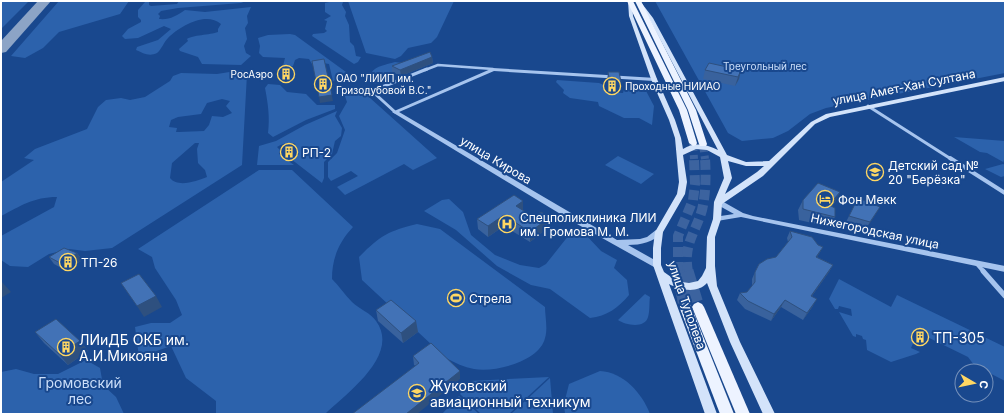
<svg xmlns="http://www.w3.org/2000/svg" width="1006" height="415" font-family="Inter,sans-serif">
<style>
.green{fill:#2c62ac;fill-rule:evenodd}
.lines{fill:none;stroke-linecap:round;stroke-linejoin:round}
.taxiway{fill:#8ca4c6;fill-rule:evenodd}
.primary-tunnel-far2{stroke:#3c639f;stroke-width:8;stroke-dasharray:8 4;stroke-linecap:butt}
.primary-tunnel-far1{stroke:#3c639f;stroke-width:10;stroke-dasharray:10 5;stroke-linecap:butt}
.primary-tunnel{stroke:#3c639f;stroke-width:13;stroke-dasharray:13 6;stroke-linecap:butt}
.minor-far3{stroke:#a6c4ee;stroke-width:2.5}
.minor-far2{stroke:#a6c4ee;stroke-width:3}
.minor-far1{stroke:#a6c4ee;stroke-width:4}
.minor{stroke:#a6c4ee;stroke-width:5}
.tertiary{fill:#a6c4ee;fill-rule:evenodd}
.secondary{fill:#d3e3fa;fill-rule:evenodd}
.primary{fill:#edf3ff;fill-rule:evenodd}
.wall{fill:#39629d}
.shaded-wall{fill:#2e507f}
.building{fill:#4272b6;stroke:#2e507f}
.labels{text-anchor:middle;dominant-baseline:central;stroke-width:4;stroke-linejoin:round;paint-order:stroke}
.far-park-label{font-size:10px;fill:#ccdffa;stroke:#19488e}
.far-poi-label{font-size:10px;fill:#fff;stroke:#19488e;text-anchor:start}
.street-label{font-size:12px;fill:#fff;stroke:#19488e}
.poi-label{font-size:12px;fill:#fff;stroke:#19488e;text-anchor:start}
.near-poi-label{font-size:14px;fill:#fff;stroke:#19488e;text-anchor:start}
.near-park-label{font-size:14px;fill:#ccdffa;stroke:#19488e}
</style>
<rect width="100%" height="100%" fill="#19488e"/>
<g class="green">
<path d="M1 1H29L1 29Z"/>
<path d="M59 1H129L120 14 59 32 43 48 25 58 11 56Z"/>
<path d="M179 1H246L241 3 178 8 161 11 158 14 160 16 159 19C170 20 176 16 185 10L205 12 251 7 247 16 248 23 245 28 247 39 244 46 246 53 251 56 241 65 202 64 198 57 180 51 179 49 188 41 187 39C192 35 210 35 218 32V29L221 24C206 11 180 26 168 38 164 42 161 50 157 53 149 57 143 53 136 50L137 47 158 40 171 29 164 26 138 38 125 39 122 36 128 29 141 22V20L138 17V10L145 2H149V5L151 6 177 4Z"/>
<path d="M334 1 343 2 342 5 346 12 345 16 349 25 350 42 354 46 356 56 361 57 358 62 354 64 312 36 313 34 324 33 327 31 325 29 327 21 324 20 331 16 325 12V3Z"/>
<path d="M348 1H454L437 37 431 43 408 48 401 56 395 59 366 53Z"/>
<path d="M655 1H1005V73L826 108 810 114 788 131 773 138 742 141 728 133Z"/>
<path d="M290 34 295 35 346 72V75L333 81 329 64 323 63 312 64 309 59 299 58 295 60 293 66 287 67 283 66 285 58 263 57 259 53 260 46 258 38 268 35Z"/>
<path d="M395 62 402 63 394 73 384 76 388 79 374 84 363 75 371 73C377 65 386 65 395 62Z"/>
<path d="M242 70 247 74 242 165 112 248 85 251 69 249 49 254 28 267 10 266 1 260V236L54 207 57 197C33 197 21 206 1 216V182L34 160 24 158 35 149 87 129 98 107 106 100 121 98 130 100 145 97 170 81 173 76 181 73 217 74ZM222 99 230 101 226 106 232 113 223 117 212 116 209 125 204 131 179 132H176L177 128 169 127 171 120 178 117 201 114 207 103ZM195 143H199L197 149 198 163 205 170 207 177C197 181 178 188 170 178L172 163Z"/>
<path d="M557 80 599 83 604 85 606 92 623 93 625 86H646L645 89 654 106 652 125 639 118H624L599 106 598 102 570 98 563 93 564 90 556 82Z"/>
<path d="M268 84 280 85 287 92 306 94 317 105H335V109L306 120 273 137 268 133C270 117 268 104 265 88Z"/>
<path d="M360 89 437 158 413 170 404 164 345 195 337 187 358 176 351 171 331 181 328 177V162L337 153 345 130 339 116 347 102 345 96 352 91Z"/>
<path d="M337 111 335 116 342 128 341 136 335 141 332 154 324 162V178L322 183 291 159 299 154 291 147 296 144C290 142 283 143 277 147L280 150 279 153 280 155 294 165H257L259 146 276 141 305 125Z"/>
<path d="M954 137 1005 141V160L1003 161 1005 163 987 153 980 152Z"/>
<path d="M618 156 654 174 641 184 605 165Z"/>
<path d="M1003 164 1005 165V176L1001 177 985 169Z"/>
<path d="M259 170H292L353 227C339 242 332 258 332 279 339 286 345 295 352 302 359 309 371 313 376 321 401 355 346 394 325 414H216V401L186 378 171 346 139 357 135 327 151 323H170L182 315 176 300 155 268 152 257 138 249Z"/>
<path d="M449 199 463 212 471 235 495 255 520 265 539 268 546 264 569 235 577 232 585 234 601 251 617 260 614 268 627 280 629 295C618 308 607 316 590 318L550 289 531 285 497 266 456 230 424 211 442 200Z"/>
<path d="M417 224 440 229 545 307C545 316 548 329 545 338 540 361 495 373 474 369 464 367 455 363 446 358L362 280 359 257C380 236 388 231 417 224Z"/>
<path d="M839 279 891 307 897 295 1005 347V381L974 365 968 357 915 331 912 336 926 343 915 339 911 348 920 352 916 354 891 362 867 350 866 340 863 339 862 336 856 334V337L853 336 839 312 852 316 851 309 839 306 838 309H835L829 299Z"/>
<path d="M645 294 650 297C649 303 650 311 648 317 645 329 625 325 618 320Z"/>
<path d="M86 360 100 368 103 385 116 397 124 414H1V372L16 369 34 374H58Z"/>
<path d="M600 371C623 372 642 393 650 414H565L564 404 569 384Z"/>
<path d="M549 377 509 414H481L460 394 470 381Z"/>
<path d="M550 378 553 414H511Z"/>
<path d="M459 396 479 414H442Z"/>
</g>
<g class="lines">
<path class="taxiway" d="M38 1H51L6 52 1 53V41Z"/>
<g class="primary-tunnel-far2">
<path d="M693 143 694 159"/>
<path d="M703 144 705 159"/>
</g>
<g class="primary-tunnel-far1">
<path d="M678 272V236L693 200 695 184 694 158"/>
<path d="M688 272C683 244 695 234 702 210 706 193 706 175 705 158"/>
</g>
<g class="primary-tunnel">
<path d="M678 271 685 306"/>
<path d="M687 271 698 307"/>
</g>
<path class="minor-far3" d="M425 70 438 65 493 69"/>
<g class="minor-far2">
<path d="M868 106 951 159"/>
<path d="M395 112 372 91 427 69"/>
</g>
<g class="minor-far1">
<path d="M950 158 1005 193"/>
<path d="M977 264 984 272"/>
</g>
<path class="minor" d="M983 271 1005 296"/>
<g class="tertiary">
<path d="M493 68 656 78 657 79 654 81 494 71 399 112 583 220 617 240 640 239 647 237 656 230H662L663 232C654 242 641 245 628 245L660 263 661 265 660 267H654L577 224 392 112Z"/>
<path d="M716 200H720L743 213 753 216 1005 266V272L741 217 717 221 713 219 714 217 734 214 716 204 715 202Z"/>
</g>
<path class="secondary" d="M628 1H632L633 16 657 79 675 120 681 138 683 149C694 142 706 144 718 150L649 18 636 1H640L653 18 727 155 746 162 769 161 811 122 826 114 1005 77V81L830 117 815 124 763 176 722 204 721 219 715 237V266L717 286 740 342 775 414H763L730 342 707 283C697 294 680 290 669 284L717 414H705L653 265V248L655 232 677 194 679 182 675 138 669 120 651 79 629 16ZM696 149 707 150 720 157 724 178 714 202 713 219 707 237 706 268 702 276 698 281 689 283 682 282 671 277 664 272 661 265V248L663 232 685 194 687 182 683 155ZM728 161 746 166H764L757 172 725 194 732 178Z"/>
<g class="primary">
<path d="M627 1H633L687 110 697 143 696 145 693 146 689 143 679 110Z"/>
<path d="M635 1H641L696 110 707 144 706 146H700L699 144 688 110Z"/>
<path d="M685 301 689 303 691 306 734 414H720L679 306 681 303Z"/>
<path d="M698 302 702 304 704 307 750 414H736L692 307 694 304Z"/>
</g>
</g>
<g class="wall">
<path d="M432 57 433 63 401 76 392 72V66Z"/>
<path d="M705 70H741L739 79 735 86 703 79Z"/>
<path d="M608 72 621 82 620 91H609L607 81Z"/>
<path d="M840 192 835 202 832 206 835 217 830 227 799 220 798 210 803 200Z"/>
<path d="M858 198 880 207 864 232 844 226Z"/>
<path d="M523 210 534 217H550L549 227 530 242 504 226 488 237 478 229 477 219Z"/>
<path d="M790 231 823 247 817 257 833 265 829 272 812 296 813 306 803 320 781 307 771 321 745 309 737 300 740 293 747 292 752 286V279L755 272 776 257 788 242 787 238Z"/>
<path d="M77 253 82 260 67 271 54 264 49 257Z"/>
<path d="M376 310 416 321 418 332 403 343 378 321Z"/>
<path d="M35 332 80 341 88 351 68 365 44 343Z"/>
<path d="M413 356 460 371V379L416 366 414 365Z"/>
</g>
<g class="shaded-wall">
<path d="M432 57 433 63 401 76 400 70Z"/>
<path d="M324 59 333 101 320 103 319 97Z"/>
<path d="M741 70 739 79 735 86 738 77Z"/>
<path d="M840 192 835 202 824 215 829 205Z"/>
<path d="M523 201V211L516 206Z"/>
<path d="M880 207 874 217 864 232 870 222Z"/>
<path d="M504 215V226L488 237V226Z"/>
<path d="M550 217 549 227 530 242V232Z"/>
<path d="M823 247 819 254 812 264 816 257Z"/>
<path d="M77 253 82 260 67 271 62 264Z"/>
<path d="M833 265 829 272 807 303 811 296Z"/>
<path d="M1 281 11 292 1 298Z"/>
<path d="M156 296 162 307 144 317 137 306Z"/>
<path d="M817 299 813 306 803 320 807 313Z"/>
<path d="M785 300 781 307 771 321 774 314Z"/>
<path d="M416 321 418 332 403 343 401 333Z"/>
<path d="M80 341 88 351 68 365 59 354Z"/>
<path d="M460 371V379L417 414H406Z"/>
</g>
<g class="building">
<path d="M430 52 432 57 400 70 392 66Z"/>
<path d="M324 59 332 95 319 97 312 61Z"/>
<path d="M709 63 741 70 738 77 705 70Z"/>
<path d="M608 72H619L621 82H610Z"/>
<path d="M818 183 840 192 829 205 835 208V217L803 209V200Z"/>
<path d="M514 195 523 201 516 206 534 217 541 212 550 217 530 232 504 215 488 226 477 219Z"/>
<path d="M858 198 880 207 870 222 849 216Z"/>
<path d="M790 231 812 237 818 245 823 247 816 257 833 265 811 296 817 299 807 313 785 300 774 314 748 301 740 293 747 292 755 282V272L759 264 767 259 776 257 792 237Z"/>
<path d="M64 248 77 253 62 264 49 257Z"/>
<path d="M139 274 156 296 137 306 121 283Z"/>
<path d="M391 300 416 321 401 333 376 310Z"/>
<path d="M56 319 80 341 59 354 35 332Z"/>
<path d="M431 343 460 371 406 414H352L419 363 413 356Z"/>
</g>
<defs>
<g id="building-ring" transform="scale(0.9)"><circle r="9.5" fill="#19488e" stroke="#ffd763" stroke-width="1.5"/><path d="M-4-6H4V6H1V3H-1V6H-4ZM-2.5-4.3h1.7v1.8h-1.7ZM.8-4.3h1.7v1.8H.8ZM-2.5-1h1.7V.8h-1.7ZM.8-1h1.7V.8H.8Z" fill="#ffd763"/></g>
<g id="school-ring" transform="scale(0.9)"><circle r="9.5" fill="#19488e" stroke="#ffd763" stroke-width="1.5"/><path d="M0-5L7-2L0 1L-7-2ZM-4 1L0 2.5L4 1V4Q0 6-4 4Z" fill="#ffd763"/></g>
<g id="hotel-ring" transform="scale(0.9)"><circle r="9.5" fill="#19488e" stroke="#ffd763" stroke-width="1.5"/><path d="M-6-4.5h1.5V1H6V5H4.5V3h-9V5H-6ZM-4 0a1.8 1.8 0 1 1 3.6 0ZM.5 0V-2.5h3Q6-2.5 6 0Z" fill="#ffd763"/></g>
<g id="hospital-ring" transform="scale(0.9)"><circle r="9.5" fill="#19488e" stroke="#ffd763" stroke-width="1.5"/><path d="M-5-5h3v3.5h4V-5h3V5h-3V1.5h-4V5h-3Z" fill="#ffd763"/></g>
<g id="stadium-ring" transform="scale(0.9)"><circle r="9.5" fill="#19488e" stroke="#ffd763" stroke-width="1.5"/><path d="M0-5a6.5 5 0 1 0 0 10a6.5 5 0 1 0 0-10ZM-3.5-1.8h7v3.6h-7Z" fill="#ffd763"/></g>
<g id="university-ring" transform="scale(0.9)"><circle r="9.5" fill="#19488e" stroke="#ffd763" stroke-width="1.5"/><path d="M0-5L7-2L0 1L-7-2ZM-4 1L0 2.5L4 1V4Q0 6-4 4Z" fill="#ffd763"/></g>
</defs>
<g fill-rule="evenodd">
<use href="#building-ring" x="286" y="74"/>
<use href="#building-ring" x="323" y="84"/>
<use href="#building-ring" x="612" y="86"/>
<use href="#building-ring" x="289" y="152"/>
<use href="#school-ring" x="875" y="172"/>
<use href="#hotel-ring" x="825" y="199"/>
<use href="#hospital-ring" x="507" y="224"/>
<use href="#building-ring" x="68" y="262"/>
<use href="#stadium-ring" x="456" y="298"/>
<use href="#building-ring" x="920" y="337"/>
<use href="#building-ring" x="66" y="347"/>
<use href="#university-ring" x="417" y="393"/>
</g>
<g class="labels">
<g class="far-park-label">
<text x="765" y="66">Треугольный лес</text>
</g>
<g class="far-poi-label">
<text x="273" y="74" text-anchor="end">РосАэро</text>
<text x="336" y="78">ОАО "ЛИИП им.<tspan x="336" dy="12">Гризодубовой В.С."</tspan></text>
<text x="625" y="86">Проходные НИИАО</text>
</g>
<g class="street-label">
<text transform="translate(904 87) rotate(-11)">улица Амет-Хан Султана</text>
<text transform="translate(496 160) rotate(31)">улица Кирова</text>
<text transform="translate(875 231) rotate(12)">Нижегородская улица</text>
<text transform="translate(687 305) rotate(71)">улица Туполева</text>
</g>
<g class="poi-label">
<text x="302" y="152">РП-2</text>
<text x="888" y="165">Детский сад №<tspan x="888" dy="14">20 "Берёзка"</tspan></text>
<text x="838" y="199">Фон Мекк</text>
<text x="520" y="217">Спецполиклиника ЛИИ<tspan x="520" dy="14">им. Громова М. М.</tspan></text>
<text x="81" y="262">ТП-26</text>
<text x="469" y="298">Стрела</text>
</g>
<g class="near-poi-label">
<text x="933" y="337">ТП-305</text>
<text x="79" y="339">ЛИиДБ ОКБ им.<tspan x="79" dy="16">А.И.Микояна</tspan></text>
<text x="430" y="385">Жуковский<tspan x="430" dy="16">авиационный техникум</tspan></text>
</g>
<g class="near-park-label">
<text x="80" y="382">Громовский<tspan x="80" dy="16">лес</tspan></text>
</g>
</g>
<rect width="1006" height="415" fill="none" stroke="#ffffff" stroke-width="4"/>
<g transform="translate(974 383) rotate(99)"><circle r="19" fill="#19488e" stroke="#7591bb"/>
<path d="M0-3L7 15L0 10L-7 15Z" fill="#ffd763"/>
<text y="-6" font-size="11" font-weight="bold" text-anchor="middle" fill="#ffffff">С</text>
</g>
</svg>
